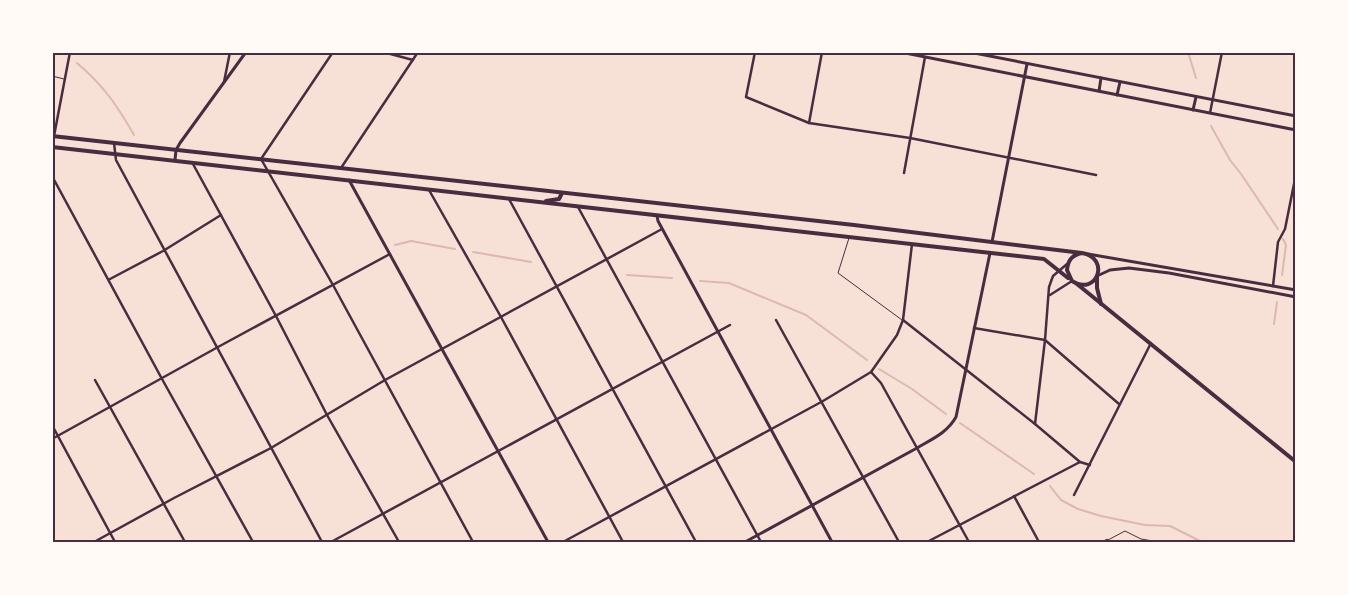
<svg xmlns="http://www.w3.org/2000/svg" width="1348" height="595" font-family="'Fira Sans',sans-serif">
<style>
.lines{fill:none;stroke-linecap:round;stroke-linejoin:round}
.stream{stroke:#dcb8b0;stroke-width:2}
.service{stroke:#4a2c40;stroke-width:1}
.minor{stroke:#4a2c40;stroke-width:2.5}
.tertiary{stroke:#4a2c40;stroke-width:3}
.primary{stroke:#4a2c40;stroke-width:4}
.neatline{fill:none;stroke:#4a2c40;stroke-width:2}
</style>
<rect width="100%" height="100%" fill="#f7e1d7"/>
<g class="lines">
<g class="stream">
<path d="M61 52 62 53"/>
<path d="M1188 52 1196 78"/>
<path d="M77 63C103 85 117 105 134 135"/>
<path d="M1211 126 1230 160 1241 174 1278 229"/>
<path d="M395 245 411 241 455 249"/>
<path d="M473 252 531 262"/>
<path d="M627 275 672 278"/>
<path d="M1282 275 1286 245 1283 239"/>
<path d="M700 281 729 283 806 315 867 360"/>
<path d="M1274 324 1277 302"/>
<path d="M879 369 912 389 946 414"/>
<path d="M960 423 1034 474"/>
<path d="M1050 486 1061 500 1078 509 1101 516 1145 525 1170 526 1202 542"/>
</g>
<g class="service">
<path d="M52 76 64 79"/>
<path d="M849 238 838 273 902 320"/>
<path d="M1108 540 1125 531 1141 539 1159 542"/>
</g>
<g class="minor">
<path d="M333 52 261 159 333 285 473 542"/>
<path d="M383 52 413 60"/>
<path d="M755 52 746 97 809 123 910 138 1096 175"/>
<path d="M224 82 230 52"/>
<path d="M1210 113 1222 52"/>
<path d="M809 123 822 52"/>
<path d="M54 136 70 52"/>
<path d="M114 143 116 160 322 542"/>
<path d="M193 164 276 316 327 415 399 542"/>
<path d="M341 168 418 52"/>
<path d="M904 173 925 57"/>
<path d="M52 176 162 379 253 542"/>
<path d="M429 190 501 317 623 542"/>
<path d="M509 199 696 542"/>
<path d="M578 207 761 542"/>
<path d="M110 279 163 251 221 215"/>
<path d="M1273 286 1278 242 1285 229 1296 174"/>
<path d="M1050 295 1072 281"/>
<path d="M776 320 899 542"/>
<path d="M903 320 1035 424 1080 462 1090 465"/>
<path d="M974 328 1045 340 1119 404"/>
<path d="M871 372 881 383 969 542"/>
<path d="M95 380 185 542"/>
<path d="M1035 424 1045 340 1049 287 1053 276 1067 264"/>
<path d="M52 425 115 542"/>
<path d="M52 439 218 347 390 254"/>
<path d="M1074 495 1151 343"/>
<path d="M1014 496 1039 542"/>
<path d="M94 542 174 498 271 448 385 380 662 229"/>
<path d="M331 542 730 325"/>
<path d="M563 542 823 401 871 372 897 335 903 320 912 244"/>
<path d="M927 542 1080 462"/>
<path d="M1103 542 1107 540 1108 542"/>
</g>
<g class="tertiary">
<path d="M900 52 1296 130"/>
<path d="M969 52 1296 116"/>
<path d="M1099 91 1101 78"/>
<path d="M1117 95 1120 82"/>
<path d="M1193 110 1196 97"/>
<path d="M175 160 176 150 180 143 246 52"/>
<path d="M349 180 548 542"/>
<path d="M657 216 658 221 832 542"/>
<path d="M992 242 1027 64"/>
<path d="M1088 254 1296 290"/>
<path d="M1097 276 1110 270 1129 268 1169 273 1296 297"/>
<path d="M745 542 917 448C932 439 947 433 956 417L990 253"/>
</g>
<g class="primary">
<path d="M52 136 854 225 1082 253C1111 258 1097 297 1072 281L1067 270C1068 260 1072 255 1082 253"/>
<path d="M52 147 1044 259 1068 278"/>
<path d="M546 201 559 199 562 193"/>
<path d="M1097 277V288L1101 304"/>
<path d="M1077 284 1296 462"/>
</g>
</g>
<rect width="1348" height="595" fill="none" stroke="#fffaf5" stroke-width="108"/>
<rect x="54" y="54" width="1240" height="487" class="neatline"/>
</svg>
